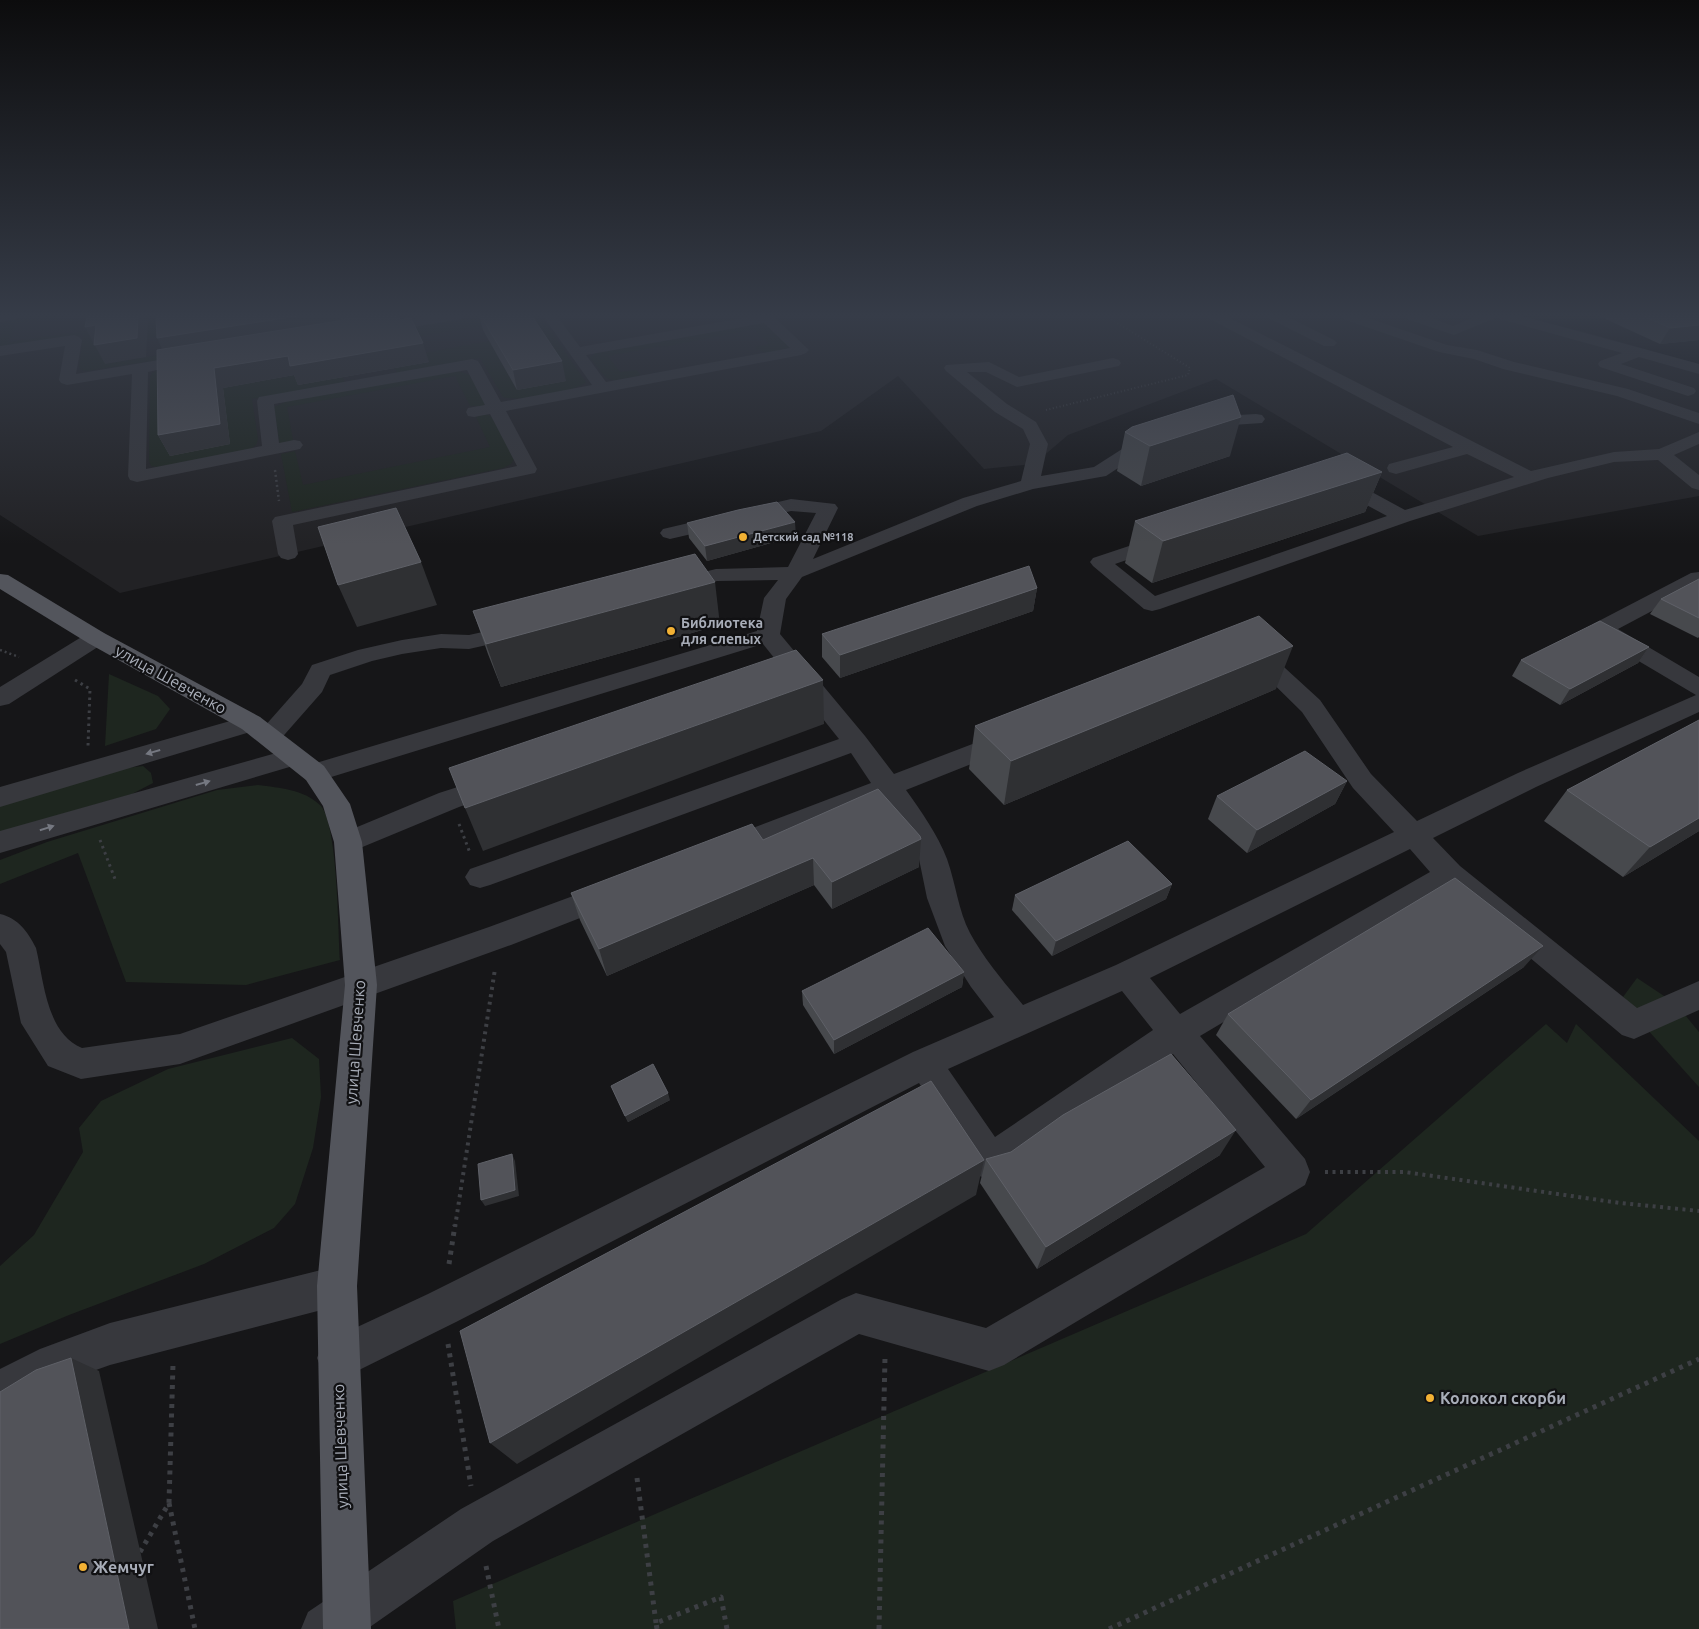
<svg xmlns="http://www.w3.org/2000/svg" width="1699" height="1629" font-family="Ubuntu,sans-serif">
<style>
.built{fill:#222225}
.green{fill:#1e261f}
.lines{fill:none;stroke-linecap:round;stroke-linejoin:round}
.path-far4{stroke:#3d3f44;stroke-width:2;stroke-dasharray:1 2.5;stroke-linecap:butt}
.path-far3{stroke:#3d3f44;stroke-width:2.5;stroke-dasharray:2 3;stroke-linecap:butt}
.path-far2{stroke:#3d3f44;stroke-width:3;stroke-dasharray:2.5 4;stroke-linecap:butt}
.path-far1{stroke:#3d3f44;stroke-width:4;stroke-dasharray:3 4.5;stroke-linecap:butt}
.path{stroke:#3d3f44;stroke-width:5;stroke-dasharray:4 5.5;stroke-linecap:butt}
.minor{fill:#37383d;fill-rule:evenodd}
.major{fill:#53555c;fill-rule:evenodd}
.wall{fill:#47494d}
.shaded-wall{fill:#2f3033}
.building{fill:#525359;stroke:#5f6168}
.oneway{fill:#757881}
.poi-dot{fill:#f2b134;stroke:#111113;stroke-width:2}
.labels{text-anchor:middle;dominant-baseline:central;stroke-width:4.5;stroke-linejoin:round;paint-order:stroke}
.far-poi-label{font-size:11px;font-weight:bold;fill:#a8adb8;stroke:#111113;text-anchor:start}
.poi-label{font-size:14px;font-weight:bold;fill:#a8adb8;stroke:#111113;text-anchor:start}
.near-street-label{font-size:16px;fill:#a8adb8;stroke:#111113}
.near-poi-label{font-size:16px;font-weight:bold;fill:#a8adb8;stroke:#111113;text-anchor:start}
</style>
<rect width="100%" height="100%" fill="#161618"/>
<path class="built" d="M0 316H1516L1581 331 1699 364V496L1478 536 1216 379 1068 435 1034 464 984 469 898 376 821 431 120 593 0 515Z"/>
<g class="green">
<path d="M29 316H69L14 324 9 342 98 329 96 346 106 344 105 364 243 341 240 324 147 338V322L138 323V316H162V330L244 317H258L263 341 249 346 87 371 81 370 79 367 83 335 0 347 1 323Z"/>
<path d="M476 316H540L586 382C574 393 518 402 503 397L480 358 397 373 395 368 428 362 424 353 489 341 517 390 566 380 558 367 483 330 481 326 220 370 223 388 296 375 343 377 345 383 252 399 258 439 256 445 249 450 157 467 151 466 149 461 150 377 152 373 158 369Z"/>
<path d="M762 323 767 324 792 349C780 351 765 357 755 347L769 344 754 329 664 347 662 346 608 356 620 372 636 370 640 374 639 376C605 382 611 385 590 358L595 353Z"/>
<path d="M458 371 470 375 485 404 483 406H470L455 376 287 407 293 440 288 443 281 444 279 441 274 407 287 401Z"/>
<path d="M485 414 492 417 514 459 511 464 503 468 292 512 281 454 295 451 303 485 490 447 476 417Z"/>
<path d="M109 674 158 696 170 709 156 729 105 746Z"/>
<path d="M143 766 151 773 153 783 132 794 0 832V806L126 768Z"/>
<path d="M258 785C280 788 303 789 320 805 338 822 338 931 340 960L246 985 126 982 78 853 0 884V860L47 842 217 790Z"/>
<path d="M1637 978 1676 1004 1699 1032V1087L1646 1028 1623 997Z"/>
<path d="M1546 1024 1567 1043 1576 1024 1699 1141V1629H456L453 1601 1306 1234Z"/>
<path d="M292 1038 319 1059 321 1097 313 1148 295 1204 274 1228 204 1264 69 1315 0 1344V1266L34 1235 83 1152 79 1128 101 1101 168 1069Z"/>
</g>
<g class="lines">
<path class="path-far4" d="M1046 410 1188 375 1190 368 1106 316"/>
<g class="path-far3">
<path d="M275 470 279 501"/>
<path d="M0 650 19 657"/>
</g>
<g class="path-far2">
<path d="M75 680 90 689 88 746"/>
<path d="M459 824 470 853"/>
<path d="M100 840 115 879"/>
</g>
<g class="path-far1">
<path d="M1325 1172H1405L1620 1203 1699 1211"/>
<path d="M455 1227 495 969"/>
</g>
<g class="path">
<path d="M449 1264 455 1225"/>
<path d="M448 1344 471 1486"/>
<path d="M637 1478 656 1623"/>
<path d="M169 1503 195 1629"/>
<path d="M140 1552 169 1503 173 1364"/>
<path d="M486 1566 499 1629"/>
<path d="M657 1629 656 1623 721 1597 727 1629"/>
<path d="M879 1629 885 1357"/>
<path d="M1109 1629 1699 1359"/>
</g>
<g class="minor">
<path d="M0 316H19L17 319 0 322Z"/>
<path d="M429 316H463L461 319 456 320 376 333 371 332 369 329 371 326 376 325Z"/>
<path d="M543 316H557L580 347 754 316H773L809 350 806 353 801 355 506 411 537 469 535 473 293 525 298 554 295 558 288 560 281 558 278 554 272 521 275 517 517 466 490 414 474 417 468 416 466 412 468 408 485 405 467 370 274 404 279 443 294 440 300 441 303 445 300 449 137 482 130 480 128 476 132 374 67 385 61 383 59 380 65 346 0 356V346L74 335 79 337 82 340 76 374 159 360 165 362 167 365 165 368 148 372 146 469 262 446 257 401 259 397 265 396 472 359 478 361 480 364 501 402 592 385ZM764 323 790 348 606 382 586 355Z"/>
<path d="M1208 316H1226L1531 471 1614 452 1659 449 1699 432V444L1674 455 1699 475V490L1692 488 1658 460 1614 462 1548 478 1410 521 1160 609 1152 611 1144 609 1093 566 1090 562 1093 558 1156 537 1163 535 1170 537 1173 541 1170 545 1115 564 1155 596 1387 516 1337 489 1330 487 1328 483C1332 476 1338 476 1346 478L1405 510 1514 477 1467 454 1396 474 1389 472 1387 468 1389 464 1453 447 1210 319Z"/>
<path d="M1268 316H1286L1334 340 1337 343 1334 346H1324L1270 319Z"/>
<path d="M1341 316H1362L1447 345 1477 350 1514 362 1628 389 1699 413V424L1617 396 1503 369 1474 359 1439 352 1343 319Z"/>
<path d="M1405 316H1426L1453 326 1476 316H1495L1493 319 1454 335 1407 319Z"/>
<path d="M1498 316H1522L1699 364V374L1639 357 1621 364 1694 388 1696 391 1694 394 1688 396 1600 367 1598 364 1600 361 1622 353 1500 319Z"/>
<path d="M1113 358 1119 360 1121 363 1119 366 1017 387 986 372H967L1007 404 1036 422 1048 444 1041 476 1094 467 1144 435 1150 434 1156 435 1159 439 1156 443 1106 476 1033 489 977 506 802 577 786 599 780 634 865 736 894 774 996 735 1005 732 1014 735 1018 741 1014 747 906 790C921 811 938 835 947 859 956 884 958 910 970 933 984 959 1004 982 1023 1005L1116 965 1394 832 1353 788 1302 712 1245 656 1241 651 1245 646 1253 644 1261 646 1320 700 1371 774 1417 821 1518 773 1696 695 1593 634 1590 629 1593 624 1691 573 1699 572V586L1618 629 1699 677V712L1536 787 1433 838 1460 866 1637 1008 1699 981V1010L1634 1039 1622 1035 1448 889 1200 1036 1305 1159 1310 1172 1305 1185 1004 1365 989 1371 859 1334 493 1541 367 1629H301L308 1612 461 1509 842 1299 856 1293 986 1328 1265 1167 1173 1054 1003 1175 990 1180 977 1175 919 1083 456 1322 353 1373 338 1379 323 1373 317 1358 323 1343 428 1294 913 1052 994 1017 971 987 945 946 927 898 919 859 903 827 883 799 726 861 716 858 712 850 716 842 871 783 851 753 490 885 480 888 470 885 465 877 470 869 839 739 763 644 315 782 306 780 302 773 306 766 757 631 764 598 778 580 717 581 676 592 668 591 665 586 668 581 716 569 788 567 816 513 791 511 670 539 663 537 660 533 663 529 791 499 835 504 838 508 813 559 963 498 1021 481 1030 444 1023 429 995 412 946 371 944 368 946 365 989 362 1019 377ZM1410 849 1430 872 1180 1014 1150 978ZM1122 991 1153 1030 995 1137 948 1069Z"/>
<path d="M1256 414 1262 415 1265 419 1262 423 1203 427 1197 426 1194 422 1197 418 1203 417Z"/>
<path d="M519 624 527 626 530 631 527 636 469 649 441 648 402 654 372 661 330 675 322 692 278 742 269 745 260 742 256 736 302 684 312 665 358 650 402 640 441 634 469 635Z"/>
<path d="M96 631 104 633 107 638 104 643 9 704 0 706V687L88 633Z"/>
<path d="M251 715 260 717 264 723 260 729 0 807V787Z"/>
<path d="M294 748 303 751 307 757 303 763 0 853V831Z"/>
<path d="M495 775 504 777 508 784 504 791 459 807 348 853 338 849 334 842 338 835 439 793Z"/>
<path d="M611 882 621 886 626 894 621 902 511 945 180 1064 81 1079 48 1066 21 1023 6 952 0 944V914C18 918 28 932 36 948 44 981 46 1033 82 1048L180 1034 489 927Z"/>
<path d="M337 1266 351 1272 357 1286 351 1300 337 1306 110 1365 65 1381 0 1413V1369L40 1349 110 1323Z"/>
</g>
<path class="major" d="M0 574 8 575 104 633 260 717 324 766 350 804 362 842 377 985 357 1286 371 1629H323L317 1286 345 985 334 842 323 806 306 780 242 729 88 643 0 589Z"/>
</g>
<g class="wall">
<path d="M161 316H398L400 320 429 362 298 385 294 375 223 388 230 444 170 456 158 435 162 350Z"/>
<path d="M479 316H532L566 381 517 390 483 330Z"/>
<path d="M1599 316H1699V340L1660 344Z"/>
<path d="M1125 432 1230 456 1141 486 1117 471Z"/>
<path d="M1382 472 1365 512 1152 583 1125 563 1135 521Z"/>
<path d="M687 523 796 536 707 561 689 538Z"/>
<path d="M1699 579V637L1698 638 1650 614 1661 599Z"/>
<path d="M1037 588 1033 611 840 678 822 657V634Z"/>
<path d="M473 611 720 625 501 687 488 654Z"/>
<path d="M1649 647 1638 663 1560 705 1512 676 1521 660Z"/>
<path d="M1276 689 1004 805 969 769 975 726Z"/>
<path d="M1699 720V831L1623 877 1544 821 1567 790Z"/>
<path d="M1347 781 1335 804 1247 853 1208 819 1217 796Z"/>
<path d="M763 840 919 867 832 909 814 885 607 976 580 920 571 893Z"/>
<path d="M1172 884 1166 899 1052 956 1012 910 1015 895Z"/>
<path d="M1524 967 1296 1119 1216 1035 1228 1014Z"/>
<path d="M964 972 962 987 834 1054 803 1005 802 991Z"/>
<path d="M611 1086 670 1100 628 1122Z"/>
<path d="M1220 1155 1037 1269 980 1183 986 1159Z"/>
</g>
<g class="shaded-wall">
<path d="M135 316H145L148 321 146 357 105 364 85 327Z"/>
<path d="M297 316H340L345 328 166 357 157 338Z"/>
<path d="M349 316H397L358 326Z"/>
<path d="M1699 325V340L1660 344 1670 328Z"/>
<path d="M423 343 429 362 298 385 294 375 223 388 230 444 170 456 158 435 214 368 288 356Z"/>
<path d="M562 361 566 381 517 390 513 370Z"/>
<path d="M1241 417 1230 456 1141 486 1150 446Z"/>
<path d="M1382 472 1365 512 1152 583 1163 541Z"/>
<path d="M795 522 796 536 707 561 705 546Z"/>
<path d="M421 562 437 605 357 627 338 585Z"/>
<path d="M715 582 720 625 501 687 486 644Z"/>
<path d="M1037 588 1033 611 840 678V655Z"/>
<path d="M1293 646 1276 689 1004 805 1011 761Z"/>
<path d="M1649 647 1638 663 1560 705 1570 689Z"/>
<path d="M823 680 824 724 483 851 465 808Z"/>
<path d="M1347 781 1335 804 1247 853 1257 830Z"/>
<path d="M1699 818V831L1623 877 1650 847Z"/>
<path d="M921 839 919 867 832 909V882Z"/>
<path d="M813 858 814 885 607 976 599 949Z"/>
<path d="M1172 884 1166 899 1052 956 1056 941Z"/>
<path d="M1543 946 1524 967 1296 1119 1311 1100Z"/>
<path d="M964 972 962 987 834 1054V1040Z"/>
<path d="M668 1093 670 1100 628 1122 625 1116Z"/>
<path d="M1236 1130 1220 1155 1037 1269 1046 1247Z"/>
<path d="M512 1154 515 1161 519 1196 485 1206 481 1200Z"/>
<path d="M984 1160 976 1195 517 1464 490 1443Z"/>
<path d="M71 1358 99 1371 158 1629H129Z"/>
</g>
<g class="building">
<path d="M87 316H138L137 338 94 345 96 325 85 327Z"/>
<path d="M161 316H297L157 338 156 317Z"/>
<path d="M346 316H350L351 317 357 318 370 316H398L400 320 411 318 423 343 290 366 288 356 214 368 220 424 158 435 157 350 338 321 345 319Z"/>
<path d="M481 316H532L562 361 513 370Z"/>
<path d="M1643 316H1699V325L1670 328Z"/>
<path d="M1233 395 1241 417 1150 446 1125 432 1132 427Z"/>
<path d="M1347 453 1382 472 1163 541 1135 521Z"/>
<path d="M777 502 795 522 705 546 687 523 738 510Z"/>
<path d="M396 508 421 562 338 585 318 527Z"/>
<path d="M695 554 715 582 486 644 473 611Z"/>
<path d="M1029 566 1037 588 840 655 822 634Z"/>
<path d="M1699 579V618L1661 599Z"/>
<path d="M1259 616 1293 646 1011 761 975 726Z"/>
<path d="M1600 621 1649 647 1570 689 1521 660Z"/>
<path d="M796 650 823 680 465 808 449 768Z"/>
<path d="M1699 720V818L1650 847 1567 790Z"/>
<path d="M1305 751 1347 781 1257 830 1217 796Z"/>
<path d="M878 789 920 836 921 839 832 882 813 858 599 949 571 893 752 824 763 840Z"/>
<path d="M1128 841 1172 884 1056 941 1015 895Z"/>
<path d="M1455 878 1543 946 1311 1100 1228 1014Z"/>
<path d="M928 928 964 972 834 1040 802 991Z"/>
<path d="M1171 1054 1236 1130 1046 1247 986 1159 1011 1152 1063 1115Z"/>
<path d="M653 1064 668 1093 625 1116 611 1086Z"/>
<path d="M931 1081 984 1160 490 1443 460 1331Z"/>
<path d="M512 1154 515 1190 481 1200 478 1164Z"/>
<path d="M71 1358 129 1629H0V1392L36 1370Z"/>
</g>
<defs><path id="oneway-solid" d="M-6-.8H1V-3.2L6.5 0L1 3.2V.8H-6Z" transform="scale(1.25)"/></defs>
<g class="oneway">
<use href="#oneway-solid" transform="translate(153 752) rotate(164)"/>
<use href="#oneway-solid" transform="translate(203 783) rotate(-16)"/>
<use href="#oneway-solid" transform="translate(47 828) rotate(-17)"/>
</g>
<linearGradient id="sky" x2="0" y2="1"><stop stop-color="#0c0c0d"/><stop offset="0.58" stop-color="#363c48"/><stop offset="1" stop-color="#363c48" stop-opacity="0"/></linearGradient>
<rect width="1699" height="544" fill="url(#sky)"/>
<g class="poi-dot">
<circle cx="743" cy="537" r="5"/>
<circle cx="671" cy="631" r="5"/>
<circle cx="1430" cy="1398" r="5"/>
<circle cx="83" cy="1567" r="5"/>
</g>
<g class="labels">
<g class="far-poi-label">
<text x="753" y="537">Детский сад №118</text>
</g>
<g class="poi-label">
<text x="681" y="623">Библиотека<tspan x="681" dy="16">для слепых</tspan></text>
</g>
<g class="near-street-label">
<text transform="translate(171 679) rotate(29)">улица Шевченко</text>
<text transform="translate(355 1042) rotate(-86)">улица Шевченко</text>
<text transform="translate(340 1446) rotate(-92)">улица Шевченко</text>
</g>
<g class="near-poi-label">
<text x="1440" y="1398">Колокол скорби</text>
<text x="93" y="1567">Жемчуг</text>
</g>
</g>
</svg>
